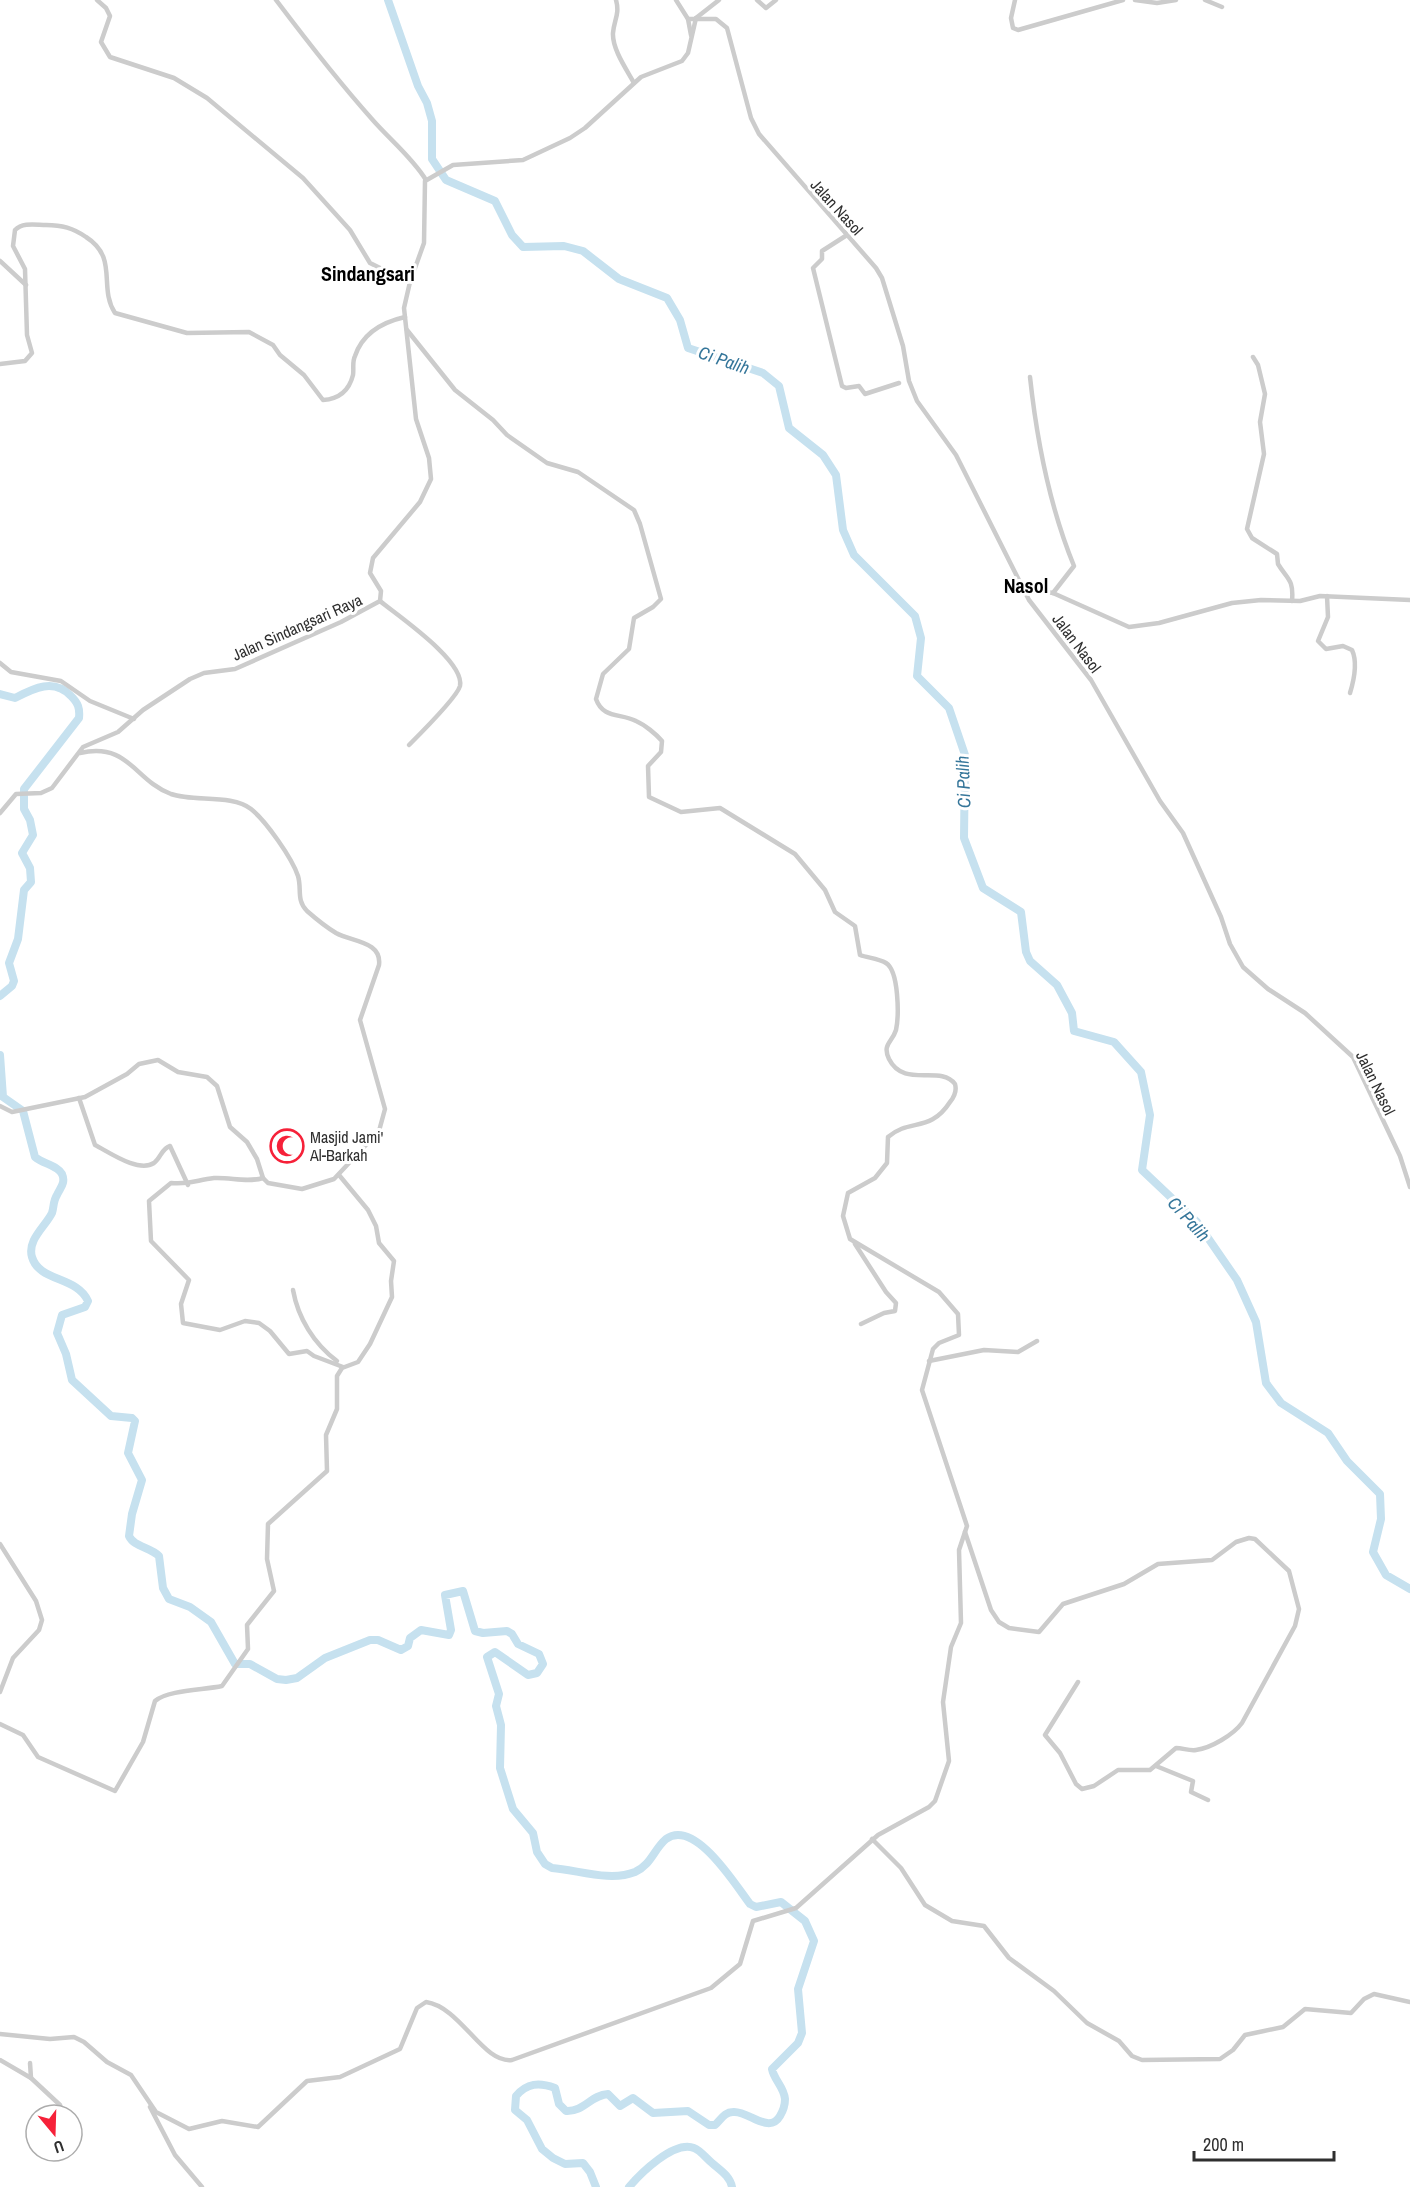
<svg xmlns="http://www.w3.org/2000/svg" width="1410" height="2187" font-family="'Archivo Narrow',sans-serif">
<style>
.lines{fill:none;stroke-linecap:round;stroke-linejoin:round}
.river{stroke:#c6e1ef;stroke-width:8}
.street{stroke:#ccc;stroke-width:4.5}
.labels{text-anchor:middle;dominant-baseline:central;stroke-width:6;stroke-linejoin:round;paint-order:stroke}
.street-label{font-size:16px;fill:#2f2f2f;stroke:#fff}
.poi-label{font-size:16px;fill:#2f2f2f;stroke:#fff;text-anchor:start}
.water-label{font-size:18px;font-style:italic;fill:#35769a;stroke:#fff}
.quarter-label{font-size:20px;font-weight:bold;fill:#000;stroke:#fff}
</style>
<rect width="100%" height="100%" fill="#fff"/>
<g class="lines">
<g class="river">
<path d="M388 0 418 86 427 103 432 121V159L446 180 495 201 512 235 523 247 564 246 583 251 619 279 667 298 680 320 688 348 763 373 779 386 789 428 823 455 836 475 843 530 854 555 915 616 921 638 917 676 949 708 965 755 964 838 983 888 1021 912 1026 952 1030 961 1057 985 1072 1013 1074 1031 1114 1042 1141 1072 1150 1115 1142 1170 1197 1222 1237 1280 1256 1322 1266 1383 1281 1403 1328 1433 1347 1461 1380 1494 1381 1519 1373 1552 1386 1575 1410 1589"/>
<path d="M0 694 15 698C34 688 54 678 71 696 78 703 80 708 79 718L24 789V809L30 820 33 835 22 853 30 868 31 882 24 890 18 939 9 963 14 981 12 986 0 996"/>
<path d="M0 1055 3 1097 23 1111 35 1157C43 1164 57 1165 62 1174 66 1183 60 1188 57 1195 53 1201 54 1207 52 1213 45 1227 27 1240 32 1257 39 1282 77 1276 88 1301L85 1307 62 1315 57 1333 66 1354 72 1380 111 1416 132 1418 135 1421 128 1453 142 1480 132 1514 129 1536C134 1547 150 1547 159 1556L163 1588 169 1599 190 1607 211 1622 235 1664H250L277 1679 286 1680 297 1678 325 1658 370 1640H378L401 1650 408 1646 410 1638 421 1630 449 1635 451 1630 445 1595 463 1591 475 1631 483 1633 507 1631 512 1634 518 1644 539 1654 543 1664 537 1673 528 1675 495 1652 487 1657 499 1694 496 1706 501 1725 500 1768 513 1809 533 1833 537 1852 545 1864 552 1868C578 1870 610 1882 635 1872 651 1865 654 1849 666 1839 695 1818 736 1886 750 1904L756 1907 781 1902 805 1921 814 1941 798 1989 802 2033 798 2043 772 2069C774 2080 784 2087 785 2099 785 2106 783 2111 780 2116 769 2135 748 2110 733 2112 724 2112 721 2120 715 2125H709L688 2111 653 2113 633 2098 620 2106 608 2094C591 2095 584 2112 566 2111L559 2104 555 2088C539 2082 527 2083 516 2096L515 2110 527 2120 542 2149 553 2158 565 2164 583 2163 590 2172 596 2187"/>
<path d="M629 2187C640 2174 674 2140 694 2148 700 2150 706 2158 712 2163 720 2170 730 2176 732 2187"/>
</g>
<g class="street">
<path d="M97 0 106 8 110 16 101 42 110 57 174 78 207 98 303 178 350 230 370 263 392 274 411 278"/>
<path d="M276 0C307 41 337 80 371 118 389 139 412 157 426 180"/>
<path d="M616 0C620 14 614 20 613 33 612 49 627 70 634 83"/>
<path d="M676 0 688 19 691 35"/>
<path d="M757 0 766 8 776 0"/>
<path d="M1015 0 1011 18 1013 28 1018 30 1123 0"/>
<path d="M1135 0 1157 3 1176 0"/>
<path d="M1205 0 1222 7"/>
<path d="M696 18 719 0"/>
<path d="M688 19H716L727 28 751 118 759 134 876 268 882 278 903 346 909 381 917 401 956 455 1029 600 1091 680 1160 801 1183 833 1221 917 1230 944 1243 967 1268 989 1305 1013 1353 1057 1400 1156 1410 1187"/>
<path d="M847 235 822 251V259L813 268 842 386 846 388 859 386 865 394 899 383"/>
<path d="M0 261 26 285"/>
<path d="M1253 357 1258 365 1265 394 1260 422 1264 454 1247 529 1252 538 1277 554 1278 564C1287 579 1294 579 1292 601"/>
<path d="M0 364 25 361 32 353 27 335 25 269 13 246 15 230C23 222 36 225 46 225 62 225 73 228 86 237 119 258 98 287 115 313L187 333 249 332 273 345 280 355 304 375 323 400C339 399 349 391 353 375 354 368 352 362 355 356 363 332 383 322 405 317"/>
<path d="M1030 377C1037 442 1049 505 1074 566L1053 593"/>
<path d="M1023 588 1053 593 1129 627 1159 623 1232 603 1261 600 1300 601 1320 596 1410 600"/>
<path d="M1327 596 1328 617 1318 641 1326 649 1343 646 1352 650C1358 663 1354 680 1350 693"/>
<path d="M380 601C398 616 465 661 460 686 457 697 419 735 409 745"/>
<path d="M0 663 11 672 61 681 90 701 134 719"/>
<path d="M0 813 16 794 41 793 52 788 83 747 118 732 143 710 190 679 204 673 235 669 341 622 380 601 381 591 370 573 373 558 420 502 431 479 429 458 416 419 404 308 410 282 424 243 425 181 453 165 523 160 570 138 585 128 641 77 682 61 688 53 696 18"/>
<path d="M79 1098 95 1145C109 1152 138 1173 154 1163 161 1158 161 1149 170 1146L188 1185"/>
<path d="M0 1106 12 1112 85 1097 127 1074 139 1064 158 1060 178 1072 207 1077 217 1086 230 1127 247 1142 257 1159 263 1178 268 1183 302 1189 334 1179 379 1131 385 1109 360 1020 379 965C382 941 352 942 336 933 326 927 315 918 307 911 296 900 302 889 298 876 292 858 266 821 251 809 232 794 194 802 171 794 134 780 129 742 80 753"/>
<path d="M263 1178C246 1183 231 1177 214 1178 197 1180 189 1185 171 1183L149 1201 151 1241 189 1280 181 1304 183 1323 220 1330 245 1321 259 1323 270 1331 289 1354 307 1351 314 1356 343 1367"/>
<path d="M855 1244 886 1292 896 1303 895 1311 884 1313 861 1324"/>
<path d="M293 1290C298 1318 314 1344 337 1361"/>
<path d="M929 1361 984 1350 1018 1352 1037 1341"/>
<path d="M965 1532 991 1610 999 1622 1009 1628 1039 1632 1063 1604 1124 1584 1158 1564 1212 1560 1236 1542 1249 1538 1255 1539 1289 1571 1299 1609 1295 1626 1242 1723C1233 1735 1211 1748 1196 1750 1189 1751 1183 1748 1176 1748L1150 1770H1118L1094 1786 1082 1789 1076 1784 1060 1753 1045 1735 1078 1682"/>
<path d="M0 1544 36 1601 42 1620 39 1630 13 1658 0 1692"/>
<path d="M0 1724 23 1735 38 1757 115 1791 143 1742 155 1701C168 1690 204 1690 222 1686L248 1649 247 1625 274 1591 267 1559 268 1524 327 1471 326 1435 337 1409V1376L342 1368 358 1362 370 1344 392 1297 391 1281 394 1261 379 1243 376 1226 368 1210 339 1175"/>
<path d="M1156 1766 1193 1781 1191 1792 1208 1800"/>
<path d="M872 1839 901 1868 925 1905 952 1921 984 1926 1009 1958 1054 1991 1087 2023 1119 2041 1132 2056 1142 2060 1220 2059 1233 2050 1245 2035 1283 2027 1305 2009 1351 2013 1364 1999 1374 1994 1410 2002"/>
<path d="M0 2034 50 2039 74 2037 84 2042 107 2062 131 2075 156 2112 189 2129 222 2121 258 2127 307 2081 340 2077 400 2049 417 2008 426 2002C461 2007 483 2064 512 2060L711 1988 740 1964 753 1921 796 1908 878 1835 929 1807 935 1801 949 1761 943 1702 951 1647 961 1623 959 1550 967 1526 922 1390 933 1349 939 1343 959 1335 958 1314 939 1292 850 1239 843 1216 848 1193 875 1178 887 1163 888 1137C910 1118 930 1133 950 1102 955 1096 957 1091 955 1084 940 1064 904 1089 889 1059 882 1044 892 1043 896 1030 899 1016 899 971 886 963 878 958 868 958 860 955L855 926 835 912 825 890 795 854 720 808 681 812 649 797 648 766 661 752 662 741C656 734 645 725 636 721 621 713 603 719 596 699L603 674 629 649 634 618 653 607 661 599 640 524 634 510 578 472 547 463 507 435 493 420 455 390 407 330"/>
<path d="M0 2060 31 2078 60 2105 61 2108 56 2115"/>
<path d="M30 2063 31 2078"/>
<path d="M150 2107 175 2155 202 2187"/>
</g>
</g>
<defs>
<g id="mosque-ring" transform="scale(1.725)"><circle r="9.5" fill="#fff" stroke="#f62139" stroke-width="1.5"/><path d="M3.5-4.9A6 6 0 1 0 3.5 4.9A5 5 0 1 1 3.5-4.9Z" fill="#f62139"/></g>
</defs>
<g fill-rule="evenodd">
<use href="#mosque-ring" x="287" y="1146"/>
</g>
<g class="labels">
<g class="street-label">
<text transform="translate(837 207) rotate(48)">Jalan Nasol</text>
<text transform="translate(297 627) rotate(-24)">Jalan Sindangsari Raya</text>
<text transform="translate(1077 643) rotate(53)">Jalan Nasol</text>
<text transform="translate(1376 1083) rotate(64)">Jalan Nasol</text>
</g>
<g class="poi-label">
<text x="310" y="1137">Masjid Jami'<tspan x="310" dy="18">Al-Barkah</tspan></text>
</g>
<g class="water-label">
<text transform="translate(724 360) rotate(19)">Ci Palih</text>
<text transform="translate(963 782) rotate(-92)">Ci Palih</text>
<text transform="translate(1189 1219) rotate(48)">Ci Palih</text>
</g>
<g class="quarter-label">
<text x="368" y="273">Sindangsari</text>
<text x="1026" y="585">Nasol</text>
</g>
</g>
<g transform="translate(54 2133) rotate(161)"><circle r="28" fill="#ffffff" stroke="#acacac" stroke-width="1.5"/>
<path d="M0-4.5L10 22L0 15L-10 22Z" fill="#f62139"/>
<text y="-9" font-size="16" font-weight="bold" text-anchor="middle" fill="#2f2f2f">U</text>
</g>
<path d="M1194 2151v9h140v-9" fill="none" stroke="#2f2f2f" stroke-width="3"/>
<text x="1203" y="2151" font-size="18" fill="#2f2f2f" stroke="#ffffff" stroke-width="4.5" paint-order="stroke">200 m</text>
</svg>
